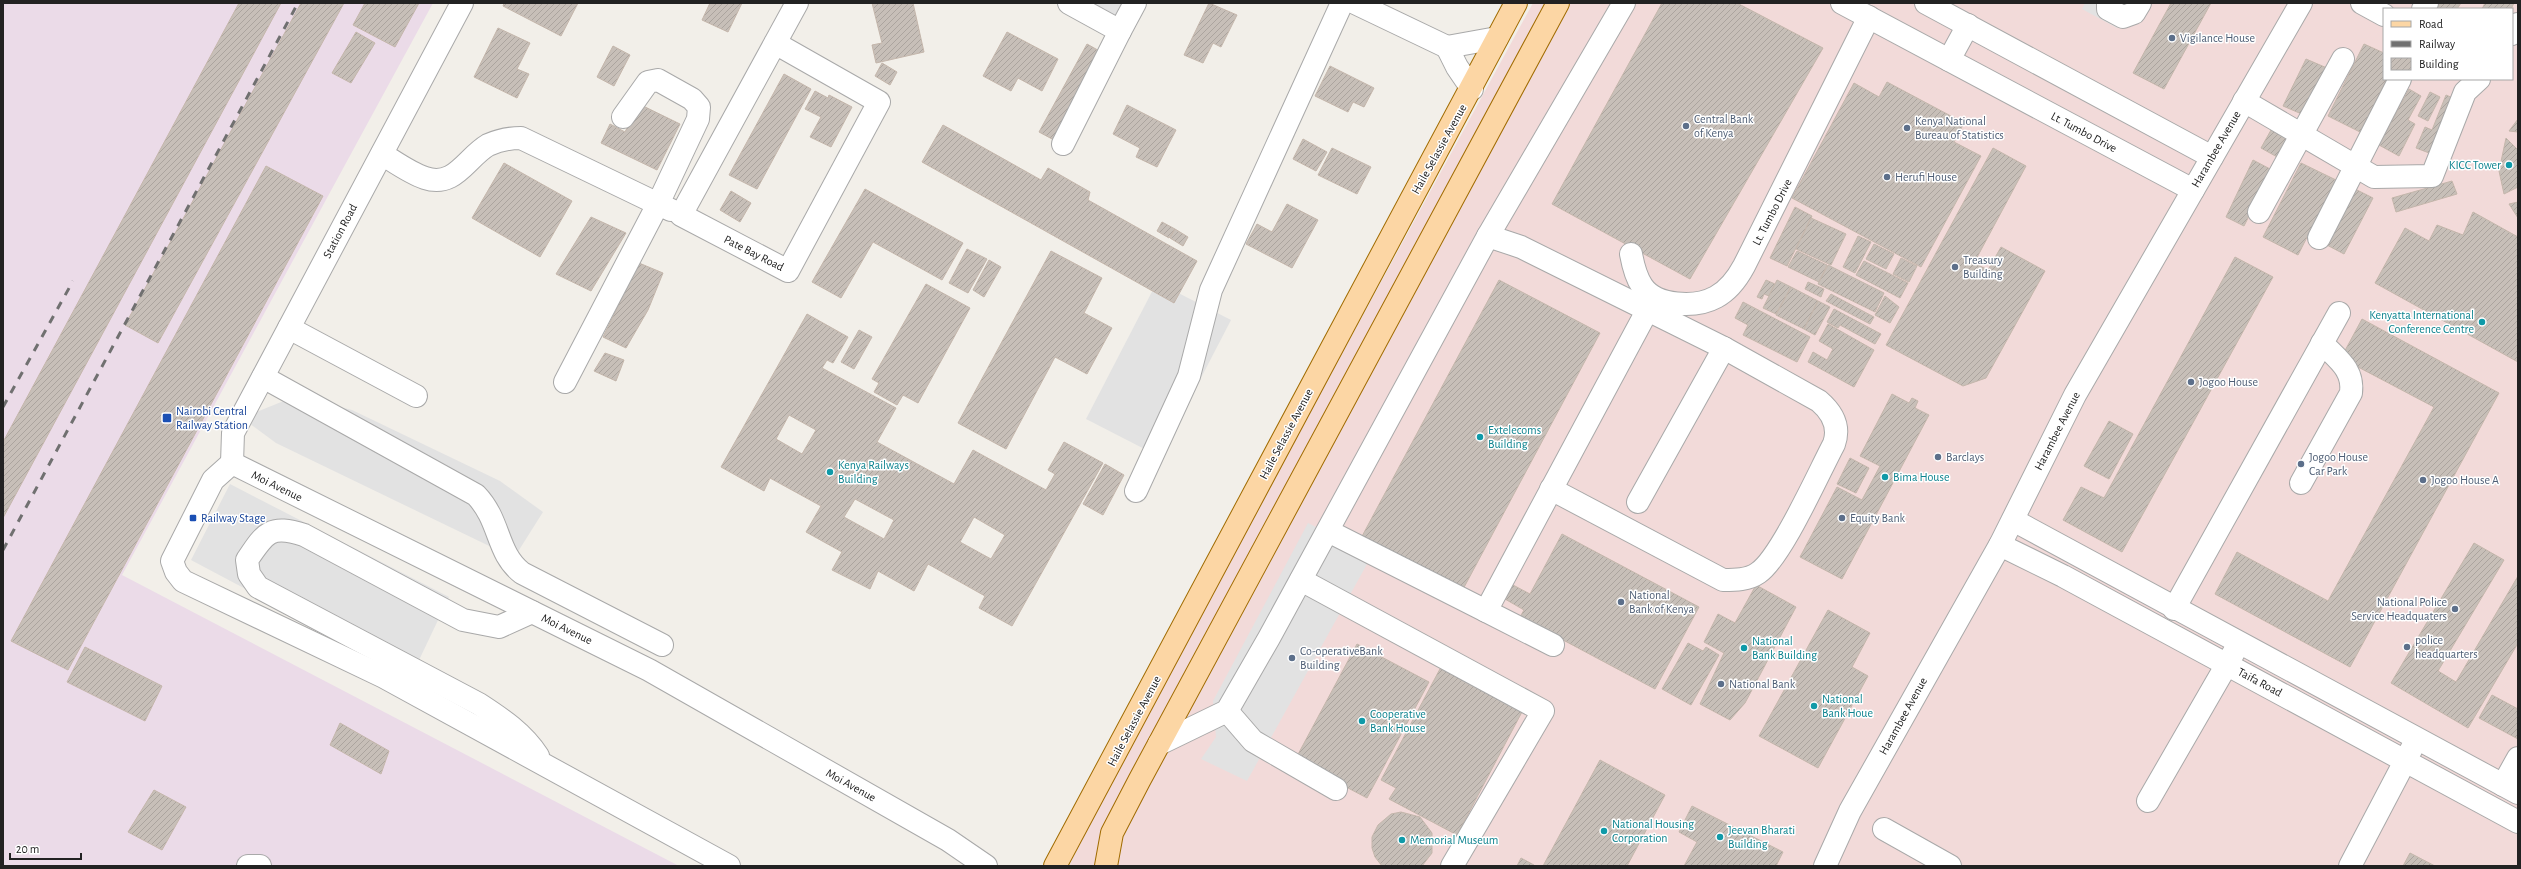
<svg xmlns="http://www.w3.org/2000/svg" width="2521" height="869" font-family="'Alegreya Sans',sans-serif">
<style>
.commercial{fill:#f2dad9;fill-rule:evenodd}
.railway{fill:#ebdbe8}
.parking{fill:#e2e2e2}
.building{fill:url(#building-hatch);stroke:#c4b6ab;fill-rule:evenodd}
.lines{fill:none;stroke-linecap:round;stroke-linejoin:round}
.minor-casing{stroke:#a9a9a9;stroke-width:24}
.major-casing{stroke:#a06b00;stroke-width:24}
.minor{stroke:#fff;stroke-width:22}
.major{stroke:#fcd6a4;stroke-width:22}
.rail{stroke:#707070;stroke-width:3;stroke-dasharray:8 8;stroke-linecap:butt}
.service-dot{fill:#5c6f8a;stroke:#fff;stroke-width:1.5}
.culture-dot{fill:#0f9aa8;stroke:#fff;stroke-width:1.5}
.transit-dot{fill:#1a4fb4;stroke:#fff;stroke-width:1.5}
.labels{text-anchor:middle;dominant-baseline:central;stroke-width:3;stroke-linejoin:round;paint-order:stroke}
.service-label{font-size:12px;fill:#4e5e75;stroke:#fff;text-anchor:start}
.street-label{font-size:12px;fill:#222;stroke:#fff}
.culture-label{font-size:12px;fill:#0d838f;stroke:#fff;text-anchor:start}
.transit-label{font-size:12px;fill:#164399;stroke:#fff;text-anchor:start}
</style>
<defs>
<pattern id="building-hatch" width="6" height="6" patternUnits="userSpaceOnUse"><rect width="6" height="6" fill="#c7bfb8"/><path d="M-1 1l2-2M0 6l6-6M5 7l2-2" fill="none" stroke="#aba49e"/></pattern>
</defs>
<rect width="100%" height="100%" fill="#f2efe9"/>
<path class="commercial" d="M1533 3H2518V866H1069L1138 728ZM2384 9H2512V79H2384Z"/>
<path class="railway" d="M3 3H433L122 575 679 866H3Z"/>
<g class="parking">
<path d="M1082 3H1136L1124 26Z"/>
<path d="M2085 3H2131L2117 28 2082 9Z"/>
<path d="M1157 282 1231 320 1160 457 1086 419Z"/>
<path d="M296 396 352 410 500 481 543 512 514 558 276 443 242 418Z"/>
<path d="M230 484 449 597 411 677 191 560Z"/>
<path d="M1308 523 1372 555 1247 781 1201 759 1216 737 1213 701Z"/>
</g>
<g class="building">
<path d="M239 3H281L3 518V442Z"/>
<path d="M301 3H344L158 343 125 325Z"/>
<path d="M365 3H419L395 47 353 25Z"/>
<path d="M504 3H578L561 36 503 6Z"/>
<path d="M710 3H742L728 32 702 20Z"/>
<path d="M872 3H913L924 52 876 63 872 45 882 43Z"/>
<path d="M1209 3 1237 15 1221 47 1213 43 1203 63 1184 55Z"/>
<path d="M1662 3H1737L1823 48 1690 279 1552 204Z"/>
<path d="M2171 3H2211L2164 89 2133 73Z"/>
<path d="M2439 3H2461L2457 9H2435Z"/>
<path d="M2485 3H2514L2511 9H2482Z"/>
<path d="M498 28 530 43 517 69 529 74 517 98 474 77Z"/>
<path d="M356 32 375 43 351 83 332 73Z"/>
<path d="M1007 32 1058 59 1042 91 1018 78 1011 91 983 76Z"/>
<path d="M1087 44 1103 53 1054 140 1039 132Z"/>
<path d="M2364 44 2384 53V79H2387L2360 132 2328 116Z"/>
<path d="M613 46 630 55 614 86 597 77Z"/>
<path d="M2306 59 2327 68 2304 115 2283 106Z"/>
<path d="M882 63 897 72 890 85 875 76Z"/>
<path d="M1330 66 1374 88 1364 107 1353 102 1348 112 1315 96Z"/>
<path d="M784 74 811 89 757 189 729 175Z"/>
<path d="M1887 82 1964 123 1954 142 1981 156 1921 267 1792 198 1854 83 1879 97Z"/>
<path d="M2409 89 2421 96 2408 120 2415 124 2399 156 2379 145Z"/>
<path d="M815 91 828 98 829 95 852 107 831 147 810 137 821 117 805 109Z"/>
<path d="M2430 92 2440 97 2428 121 2418 116Z"/>
<path d="M2446 95 2460 101 2437 156 2416 148 2425 127 2432 130Z"/>
<path d="M639 104 680 124 657 170 601 143 610 124 625 132Z"/>
<path d="M1127 105 1176 130 1157 167 1136 157 1140 148 1113 134Z"/>
<path d="M2518 119V132L2509 131Z"/>
<path d="M943 125 1041 180 1048 168 1090 192 1088 200 1197 261 1174 303 922 162Z"/>
<path d="M2271 130 2289 140 2279 158 2261 148Z"/>
<path d="M2506 138 2518 150V187L2504 194 2499 171Z"/>
<path d="M1303 139 1327 152 1316 171 1293 159Z"/>
<path d="M1332 148 1371 167 1357 194 1318 175Z"/>
<path d="M1993 148 2026 166 1974 263 1988 270 2001 247 2045 271 1986 378 1963 386 1886 345Z"/>
<path d="M2253 160 2272 170 2244 226 2226 217Z"/>
<path d="M504 163 572 201 540 257 472 218Z"/>
<path d="M2301 163 2336 180 2298 255 2263 237Z"/>
<path d="M266 166 323 196 68 670 11 641Z"/>
<path d="M2452 181 2457 194 2396 212 2392 198Z"/>
<path d="M865 189 963 243 942 280 873 242 841 298 812 282Z"/>
<path d="M2355 189 2373 198 2344 254 2325 244Z"/>
<path d="M731 191 751 203 740 222 720 210Z"/>
<path d="M2518 202V218L2509 204Z"/>
<path d="M1287 204 1318 220 1292 268 1246 244 1257 224 1272 232Z"/>
<path d="M1795 207 1812 216 1787 266 1770 258Z"/>
<path d="M2473 212 2518 237V362L2375 283 2405 228 2429 241 2437 225 2463 235Z"/>
<path d="M591 217 626 233 591 291 556 274Z"/>
<path d="M1811 218 1846 234 1831 265 1796 249Z"/>
<path d="M1162 222 1175 229 1169 238 1157 231Z"/>
<path d="M1175 229 1188 237 1183 246 1170 238Z"/>
<path d="M1858 236 1871 242 1855 273 1843 267Z"/>
<path d="M1874 244 1894 254 1886 269 1866 259Z"/>
<path d="M967 249 987 259 968 293 949 283Z"/>
<path d="M1051 251 1102 278 1084 313 1112 328 1087 374 1055 357 1006 449 958 423Z"/>
<path d="M1797 251 1827 265 1819 282 1788 267Z"/>
<path d="M2235 257 2273 277 2122 552 2063 520 2081 487 2104 498Z"/>
<path d="M1901 258 1917 266 1909 282 1893 274Z"/>
<path d="M989 260 1001 267 984 297 973 290Z"/>
<path d="M1864 261 1908 283 1900 298 1856 275Z"/>
<path d="M639 263 663 273 648 310 626 348 603 337Z"/>
<path d="M1828 265 1884 293 1875 312 1818 284Z"/>
<path d="M1499 280 1600 333 1461 593 1360 540Z"/>
<path d="M1766 280 1775 284 1769 296 1764 294 1762 299 1757 297Z"/>
<path d="M1777 280 1791 287 1776 314 1763 308Z"/>
<path d="M1808 282 1824 289 1821 297 1805 289Z"/>
<path d="M926 284 970 308 918 403 903 395 897 405 874 392 879 383 872 379Z"/>
<path d="M1791 287 1818 301 1804 329 1776 315Z"/>
<path d="M1831 294 1874 317 1870 324 1826 301Z"/>
<path d="M1885 296 1899 307 1890 323 1875 315Z"/>
<path d="M1818 301 1830 307 1815 335 1804 329Z"/>
<path d="M1743 302 1810 337 1797 362 1743 335 1748 325 1735 318Z"/>
<path d="M1834 309 1881 334 1875 344 1840 325 1838 328 1827 322Z"/>
<path d="M807 314 848 337 833 363 827 360 822 368 896 408 877 442 954 484 973 450 1046 490 1055 474 1048 470 1064 442 1103 463 1012 626 979 608 985 596 928 564 914 591 878 571 870 589 832 570 842 552 806 532 821 506 770 478 764 491 721 467ZM789 415 816 430 802 454 776 439ZM855 499 894 520 884 539 844 517ZM974 517 1005 535 991 559 960 542Z"/>
<path d="M2362 319 2499 393 2350 667 2215 594 2237 552 2328 601 2434 407 2341 358Z"/>
<path d="M1828 324 1874 350 1854 387 1808 362 1813 352 1827 360 1833 349 1819 341Z"/>
<path d="M859 330 872 337 854 369 841 362Z"/>
<path d="M605 353 624 360 616 381 594 371Z"/>
<path d="M1892 394 1909 403 1912 398 1918 401 1915 408 1929 415 1842 579 1800 557 1837 487 1862 500 1880 466 1860 456Z"/>
<path d="M2109 421 2133 434 2109 479 2084 466Z"/>
<path d="M1850 458 1869 468 1856 493 1837 484Z"/>
<path d="M1105 464 1124 475 1103 515 1083 504Z"/>
<path d="M1562 534 1699 607 1655 689 1520 617 1524 610 1505 599 1513 585 1530 594Z"/>
<path d="M2474 543 2504 560 2438 671 2456 682 2518 576V643L2468 728 2391 683Z"/>
<path d="M1756 585 1796 607 1745 703 1730 720 1700 704 1724 653 1704 642 1718 614 1735 623Z"/>
<path d="M1828 610 1870 633 1852 667 1868 676 1818 768 1759 736Z"/>
<path d="M1688 643 1703 651 1706 647 1719 655 1691 705 1662 689Z"/>
<path d="M1357 644 1429 682 1367 798 1295 760Z"/>
<path d="M85 647 162 686 145 721 67 682Z"/>
<path d="M1441 667 1523 710 1457 835 1389 799 1396 788 1381 780Z"/>
<path d="M2492 695 2518 709V739L2479 718Z"/>
<path d="M340 723 389 751 381 774 330 745Z"/>
<path d="M1600 760 1665 795 1627 866H1543Z"/>
<path d="M154 790 186 807 162 850 128 832Z"/>
<path d="M1692 806 1783 852 1776 866H1684L1697 842 1679 832Z"/>
<path d="M1401 812 1420 817 1432 833V853L1422 866H1382L1375 857 1372 848V837L1378 825 1391 814Z"/>
<path d="M2410 853 2435 866H2403Z"/>
<path d="M1521 858 1534 865V866H1517Z"/>
</g>
<g class="lines">
<g class="minor-casing">
<g id="minor">
<path d="M1355 3 1447 47"/>
<path d="M1842 3 2193 190"/>
<path d="M1926 3 2212 157"/>
<path d="M2108 3V9L2123 17 2134 13 2140 3"/>
<path d="M2362 3 2384 15"/>
<path d="M2423 9 2427 3"/>
<path d="M1120 31 1135 3"/>
<path d="M2512 34 2518 24"/>
<path d="M775 43 879 102 788 271 681 215 797 3"/>
<path d="M1447 47 1497 38"/>
<path d="M1447 47 1457 67 1472 89"/>
<path d="M1949 60 1968 25"/>
<path d="M2244 101 2374 177 2432 176 2465 92 2479 79"/>
<path d="M1063 144 1120 31 1069 3"/>
<path d="M382 154C395 162 410 173 425 178 455 188 466 158 488 145 499 140 509 138 521 138L658 204 698 119 699 107 692 99 658 80 648 82 623 117"/>
<path d="M2259 212 2343 59"/>
<path d="M1488 236 1521 247 1724 348 1819 401C1833 413 1840 427 1834 444 1819 472 1781 558 1758 573 1748 580 1735 580 1723 580L1551 489"/>
<path d="M2319 238 2400 79"/>
<path d="M1631 254C1633 265 1636 277 1642 286 1656 307 1696 308 1716 297 1729 290 1737 279 1744 266L1869 17"/>
<path d="M289 328 416 396"/>
<path d="M263 377 476 495C501 521 496 553 522 573L662 645"/>
<path d="M565 382 658 204 671 210"/>
<path d="M232 463 649 670 948 840 986 866"/>
<path d="M232 463 213 480 172 561 176 572 183 581 384 677 729 866"/>
<path d="M232 463 233 433 462 3"/>
<path d="M2301 483 2351 393C2354 369 2337 359 2322 343"/>
<path d="M1136 491 1189 376 1211 290 1342 3"/>
<path d="M1638 502 1724 348"/>
<path d="M2013 520 2518 793"/>
<path d="M1328 531 1486 611 1647 311"/>
<path d="M2000 545 2063 576 2518 822"/>
<path d="M1301 580 1543 711 1452 866"/>
<path d="M2174 609 2339 313"/>
<path d="M1486 611 1553 645"/>
<path d="M532 612 499 627 463 620 304 535C270 524 265 533 247 560L249 574 258 587 479 704C502 719 523 733 538 756"/>
<path d="M1227 711 1253 741 1336 789"/>
<path d="M1159 744 1227 711 1269 638 1488 236 1624 3"/>
<path d="M2503 785 2518 758"/>
<path d="M2148 801 2234 652"/>
<path d="M1884 829 1950 866"/>
<path d="M248 866H260"/>
<path d="M1825 866 1850 811 2000 545 2075 395 2301 3"/>
<path d="M2350 866 2413 746"/>
</g>
</g>
<g class="major-casing">
<g id="major">
<path d="M1055 866 1516 3"/>
<path d="M1106 866 1112 833 1139 781 1558 3"/>
</g>
</g>
<use href="#minor" class="minor"/>
<use href="#major" class="major"/>
<g class="rail">
<path d="M3 407 73 281"/>
<path d="M3 550 298 3"/>
</g>
</g>
<g class="service-dot">
<circle cx="2172" cy="38" r="4"/>
<circle cx="1686" cy="126" r="4"/>
<circle cx="1907" cy="128" r="4"/>
<circle cx="1887" cy="177" r="4"/>
<circle cx="1955" cy="267" r="4"/>
<circle cx="2191" cy="382" r="4"/>
<circle cx="1938" cy="457" r="4"/>
<circle cx="2301" cy="464" r="4"/>
<circle cx="2423" cy="480" r="4"/>
<circle cx="1842" cy="518" r="4"/>
<circle cx="1621" cy="602" r="4"/>
<circle cx="2455" cy="609" r="4"/>
<circle cx="2407" cy="647" r="4"/>
<circle cx="1292" cy="658" r="4"/>
<circle cx="1721" cy="684" r="4"/>
</g>
<g class="culture-dot">
<circle cx="2509" cy="165" r="4"/>
<circle cx="2482" cy="322" r="4"/>
<circle cx="1480" cy="437" r="4"/>
<circle cx="830" cy="472" r="4"/>
<circle cx="1885" cy="477" r="4"/>
<circle cx="1744" cy="648" r="4"/>
<circle cx="1814" cy="706" r="4"/>
<circle cx="1362" cy="721" r="4"/>
<circle cx="1604" cy="831" r="4"/>
<circle cx="1720" cy="837" r="4"/>
<circle cx="1402" cy="840" r="4"/>
</g>
<g class="transit-dot">
<rect x="162" y="413" width="10" height="10" rx="2"/>
<rect x="189" y="514" width="8" height="8" rx="2"/>
</g>
<g class="labels">
<g class="service-label">
<text x="2180" y="38">Vigilance House</text>
<text x="1694" y="119">Central Bank<tspan x="1694" dy="14">of Kenya</tspan></text>
<text x="1915" y="121">Kenya National<tspan x="1915" dy="14">Bureau of Statistics</tspan></text>
<text x="1895" y="177">Herufi House</text>
<text x="1963" y="260">Treasury<tspan x="1963" dy="14">Building</tspan></text>
<text x="2199" y="382">Jogoo House</text>
<text x="1946" y="457">Barclays</text>
<text x="2309" y="457">Jogoo House<tspan x="2309" dy="14">Car Park</tspan></text>
<text x="2431" y="480">Jogoo House A</text>
<text x="1850" y="518">Equity Bank</text>
<text x="1629" y="595">National<tspan x="1629" dy="14">Bank of Kenya</tspan></text>
<text x="2447" y="602" text-anchor="end">National Police<tspan x="2447" dy="14">Service Headquaters</tspan></text>
<text x="2415" y="640">police<tspan x="2415" dy="14">headquarters</tspan></text>
<text x="1300" y="651">Co-operativeBank<tspan x="1300" dy="14">Building</tspan></text>
<text x="1729" y="684">National Bank</text>
</g>
<g class="street-label">
<text transform="translate(2084 132) rotate(28)">Lt. Tumbo Drive</text>
<text transform="translate(1439 149) rotate(-61)">Haile Selassie Avenue</text>
<text transform="translate(2216 149) rotate(-60)">Harambee Avenue</text>
<text transform="translate(1772 212) rotate(-63)">Lt. Tumbo Drive</text>
<text transform="translate(340 231) rotate(-62)">Station Road</text>
<text transform="translate(754 253) rotate(27)">Pate Bay Road</text>
<text transform="translate(2057 431) rotate(-63)">Harambee Avenue</text>
<text transform="translate(1286 434) rotate(-62)">Haile Selassie Avenue</text>
<text transform="translate(277 486) rotate(26)">Moi Avenue</text>
<text transform="translate(567 629) rotate(26)">Moi Avenue</text>
<text transform="translate(2260 682) rotate(28)">Taifa Road</text>
<text transform="translate(1903 716) rotate(-61)">Harambee Avenue</text>
<text transform="translate(1134 721) rotate(-62)">Haile Selassie Avenue</text>
<text transform="translate(851 785) rotate(29)">Moi Avenue</text>
</g>
<g class="culture-label">
<text x="2501" y="165" text-anchor="end">KICC Tower</text>
<text x="2474" y="315" text-anchor="end">Kenyatta International<tspan x="2474" dy="14">Conference Centre</tspan></text>
<text x="1488" y="430">Extelecoms<tspan x="1488" dy="14">Building</tspan></text>
<text x="838" y="465">Kenya Railways<tspan x="838" dy="14">Building</tspan></text>
<text x="1893" y="477">Bima House</text>
<text x="1752" y="641">National<tspan x="1752" dy="14">Bank Building</tspan></text>
<text x="1822" y="699">National<tspan x="1822" dy="14">Bank Houe</tspan></text>
<text x="1370" y="714">Cooperative<tspan x="1370" dy="14">Bank House</tspan></text>
<text x="1612" y="824">National Housing<tspan x="1612" dy="14">Corporation</tspan></text>
<text x="1728" y="830">Jeevan Bharati<tspan x="1728" dy="14">Building</tspan></text>
<text x="1410" y="840">Memorial Museum</text>
</g>
<g class="transit-label">
<text x="176" y="411">Nairobi Central<tspan x="176" dy="14">Railway Station</tspan></text>
<text x="201" y="518">Railway Stage</text>
</g>
</g>
<rect width="2521" height="869" fill="none" stroke="#222222" stroke-width="8"/>
<rect x="2383" y="8" width="130" height="72" fill="#ffffff" stroke="#a7a7a7"/>
<rect x="2391" y="21" width="20" height="6" fill="#fcd6a4" stroke="#a7a7a7"/>
<text x="2419" y="28" font-size="12" fill="#222222">Road</text>
<rect x="2391" y="41" width="20" height="6" fill="#707070" stroke="#a7a7a7"/>
<text x="2419" y="48" font-size="12" fill="#222222">Railway</text>
<rect x="2391" y="58" width="20" height="12" fill="url(#building-hatch)" stroke="#a7a7a7"/>
<text x="2419" y="68" font-size="12" fill="#222222">Building</text>
<path d="M10 853v6h71v-6" fill="none" stroke="#222222" stroke-width="2"/>
<text x="16" y="853" font-size="12" fill="#222222" stroke="#ffffff" stroke-width="3" paint-order="stroke">20 m</text>
</svg>
